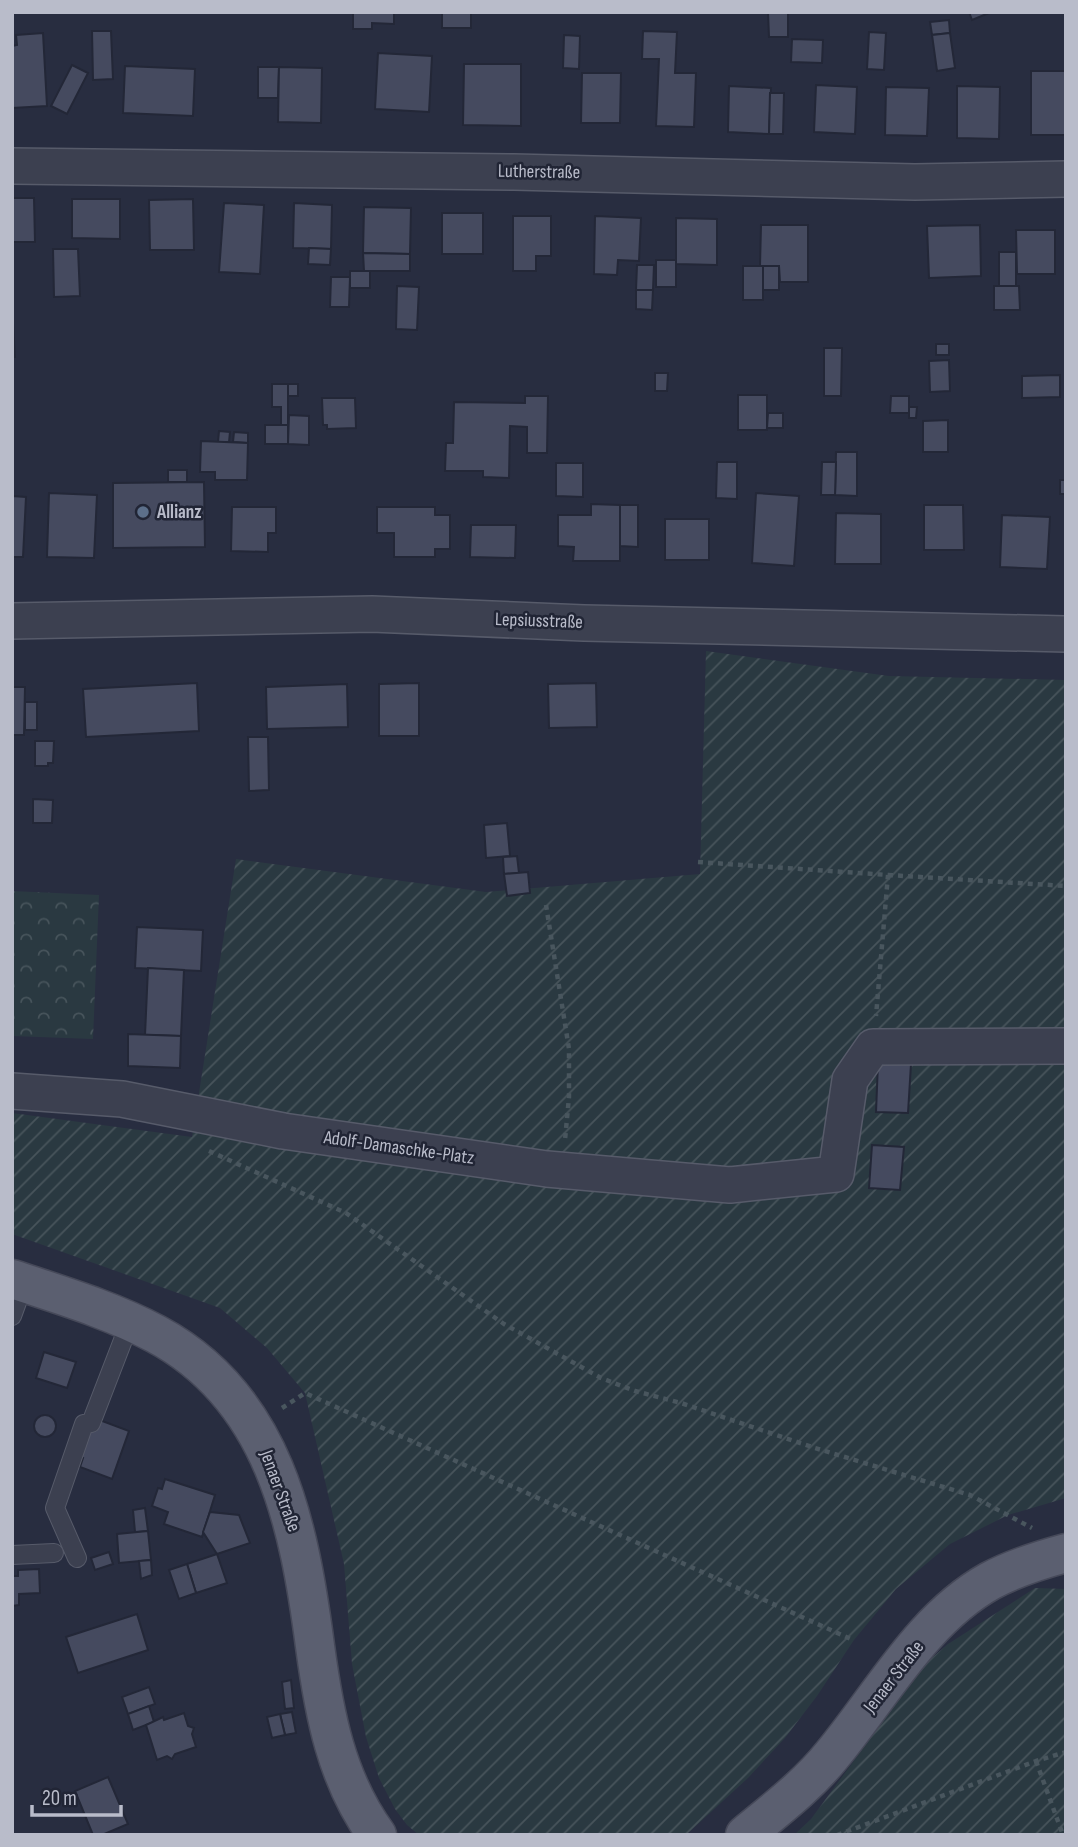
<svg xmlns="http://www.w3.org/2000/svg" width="1078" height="1847" font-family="'Sofia Sans Condensed',sans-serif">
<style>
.park{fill:url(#park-crowns)}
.garden{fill:url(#garden-furrows)}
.building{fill:#454a5f;stroke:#232737;stroke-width:2}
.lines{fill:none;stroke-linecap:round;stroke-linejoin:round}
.service-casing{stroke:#575b6a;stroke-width:20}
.minor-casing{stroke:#575b6a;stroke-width:38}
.primary-casing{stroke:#464959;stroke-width:41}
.path{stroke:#49565e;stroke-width:4.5;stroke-dasharray:5 5;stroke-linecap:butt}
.service{stroke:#3c4050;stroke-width:18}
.minor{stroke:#3c4050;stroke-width:35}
.primary{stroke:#5b5f70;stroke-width:38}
.service-dot{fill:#5c6f8a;stroke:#212535;stroke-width:2.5}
.labels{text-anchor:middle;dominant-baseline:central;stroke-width:5;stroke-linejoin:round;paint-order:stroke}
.street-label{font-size:19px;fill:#b9bcca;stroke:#212535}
.poi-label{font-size:19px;font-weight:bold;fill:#b9bcca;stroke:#212535;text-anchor:start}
</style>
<defs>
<pattern id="park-crowns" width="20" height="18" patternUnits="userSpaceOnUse" patternTransform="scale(1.75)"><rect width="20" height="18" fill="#2a3941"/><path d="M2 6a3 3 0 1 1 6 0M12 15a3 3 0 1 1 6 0" fill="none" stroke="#47545b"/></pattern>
<pattern id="garden-furrows" width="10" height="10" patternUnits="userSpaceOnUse" patternTransform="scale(1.75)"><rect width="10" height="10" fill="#2a3941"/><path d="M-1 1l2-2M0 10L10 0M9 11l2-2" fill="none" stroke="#47545b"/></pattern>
</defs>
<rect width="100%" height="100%" fill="#282d40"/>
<path class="park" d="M12 891 99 895 93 1039 12 1036Z"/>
<g class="garden">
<path d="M706 651 889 676 1066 680V1498L1008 1515 950 1544 896 1589 854 1640 817 1696 785 1738 748 1778 686 1835H419L407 1825 395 1809 379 1778 366 1737 352 1664 344 1564 305 1393 267 1348 220 1308 12 1234V1113L192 1137 236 859 486 892 700 874Z"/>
<path d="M1035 1588 1066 1589V1835H794L811 1819 925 1664 948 1644Z"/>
</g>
<g class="building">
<path d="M353 12H394V24L372 23V29H353Z"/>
<rect x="442" y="12" width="29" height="16"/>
<path d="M768 12H788V37H769Z"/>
<path d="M969 12H989V13L972 20Z"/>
<path d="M949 20 950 33 932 35 930 22Z"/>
<path d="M92 31H111L113 79 93 80Z"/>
<path d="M643 31 677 32 675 73H696L694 127 656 126 659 59H642Z"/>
<path d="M869 32 886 33 884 70 867 69Z"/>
<path d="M43 33 47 106 12 108V46L17 45 16 35Z"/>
<path d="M950 33 955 68 937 71 932 35Z"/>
<path d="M564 35 580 36 579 69 563 68Z"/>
<path d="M792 39 823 40 822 63 791 62Z"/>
<path d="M378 53 432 56 429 112 375 109Z"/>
<path d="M464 64H521V126L463 125Z"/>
<path d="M72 65 88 73 67 114 51 106Z"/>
<path d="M125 66 195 69 193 116 123 113Z"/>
<path d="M258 67H279L278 98H258Z"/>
<path d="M279 67 322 68 321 123 278 122Z"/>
<rect x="1031" y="71" width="35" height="64"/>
<path d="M582 73H621L620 123H581Z"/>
<path d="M816 85 857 87 855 134 814 132Z"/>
<path d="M729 86 771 88 769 134 728 132Z"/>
<path d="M957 86 1000 87 999 139 957 138Z"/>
<path d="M886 87 929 88 927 136 885 135Z"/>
<path d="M770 93H784L783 134H769Z"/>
<path d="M12 198H34L35 242H12Z"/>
<path d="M72 199H120V239L72 238Z"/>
<path d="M193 199 194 250H150L149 200Z"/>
<path d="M224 203 264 205 260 274 219 272Z"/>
<path d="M294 203 332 205 331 249 293 248Z"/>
<path d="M364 207 411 208 410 254 363 253Z"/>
<rect x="442" y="213" width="41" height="41"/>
<path d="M513 216H551V256H536V271H513Z"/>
<path d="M595 216 641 218 639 261 618 260 617 275 594 274Z"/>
<path d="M676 218 717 219V265L676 264Z"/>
<path d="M761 225H808V282H780L779 266H760Z"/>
<path d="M980 225 981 276 929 278 927 226Z"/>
<path d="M1016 230H1055V274H1017Z"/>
<path d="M309 248 331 249 330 265 308 264Z"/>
<path d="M53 249H78L80 296 54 297Z"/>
<rect x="999" y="252" width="17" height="34"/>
<path d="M363 253 410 254V271H364Z"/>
<rect x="656" y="260" width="20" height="27"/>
<path d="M637 265H654L653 290H636Z"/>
<rect x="743" y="266" width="20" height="34"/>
<rect x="763" y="266" width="16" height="24"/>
<rect x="350" y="271" width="20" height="17"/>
<path d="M331 277H350L349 307H330Z"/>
<path d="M397 286 419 287 417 330 396 329Z"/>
<path d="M994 286H1019L1020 310H994Z"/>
<path d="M636 290H653L652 310 636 309Z"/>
<path d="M12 324H13L15 357H12Z"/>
<rect x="936" y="344" width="13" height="11"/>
<path d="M824 348H842L841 396H824Z"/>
<path d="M949 360 950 391 930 392 929 361Z"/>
<path d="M655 373H668L667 391H655Z"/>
<path d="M1060 375V397L1022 398V376Z"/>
<path d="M272 384H288V425H281V407H272Z"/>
<rect x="288" y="384" width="10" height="12"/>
<rect x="738" y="395" width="29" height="35"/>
<path d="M525 396H548L547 453H527V427L510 426 509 478 483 477V471H445L446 443H453L454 402 525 403Z"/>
<path d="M891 396H909V413H890Z"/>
<path d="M322 398H355L356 428 327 429V425H323Z"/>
<path d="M909 407H917L916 418H909Z"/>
<path d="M768 413H783V428H767Z"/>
<path d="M289 415 309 416V445L288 444Z"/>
<path d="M948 420V452H923V421Z"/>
<rect x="265" y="425" width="23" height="19"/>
<path d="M219 431 230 432 229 442H218Z"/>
<path d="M234 432 248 433V443L233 442Z"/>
<path d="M201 441 248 443 247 480H215V472H200Z"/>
<path d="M836 452H857V496L835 495Z"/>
<path d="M717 462H737V499L716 498Z"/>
<path d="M822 462H836L835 495H821Z"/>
<path d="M556 463H583V497L556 496Z"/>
<rect x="168" y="470" width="19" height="12"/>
<rect x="1060" y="480" width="6" height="14"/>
<path d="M204 482 205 547 113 548V483Z"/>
<path d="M49 493 97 495 94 558 47 557Z"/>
<path d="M756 493 799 496 794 566 752 563Z"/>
<path d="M12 496 26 497 23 557H12Z"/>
<path d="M591 504 620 505V561H573L574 547 558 546V515H591Z"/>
<path d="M620 505H638V547L620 546Z"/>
<path d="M924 505H963L964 550H924Z"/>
<path d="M232 507H276V533H268V552L231 551Z"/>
<path d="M377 507H435V515H450V549H435V557H394V533H377Z"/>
<path d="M836 513 881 514V564H835Z"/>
<path d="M1002 515 1050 517 1047 569 1000 567Z"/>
<rect x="665" y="519" width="44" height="41"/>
<path d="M471 525H516L515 558 470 557Z"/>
<path d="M197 683 199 731 86 737 83 689Z"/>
<path d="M419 683V736H379V684Z"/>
<path d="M596 683 597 727 549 728 548 684Z"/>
<path d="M347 684 348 727 267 729 266 687Z"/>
<path d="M12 687H25L24 735H12Z"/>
<rect x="25" y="702" width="12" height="28"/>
<path d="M248 737H268L269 790 249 791Z"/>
<path d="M35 741H54L53 763H48V766H35Z"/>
<path d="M33 799 53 800 52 823H33Z"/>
<path d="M507 823 510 856 486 858 484 825Z"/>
<path d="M517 856 519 873 504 874 503 857Z"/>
<path d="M528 872 530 893 507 896 504 874Z"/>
<path d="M137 927 203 930 201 971 135 968Z"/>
<path d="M148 968 184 970 181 1036 145 1035Z"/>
<path d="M128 1034 181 1036 180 1068 128 1066Z"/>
<path d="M878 1063 911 1064 908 1113 876 1112Z"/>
<path d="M872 1145 904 1147 900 1190 869 1188Z"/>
<path d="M44 1352 76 1362 67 1388 36 1378Z"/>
<circle cx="45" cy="1426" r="11"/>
<path d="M97 1419 129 1431 112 1479 80 1467 83 1458 75 1454 84 1428Z"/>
<path d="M165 1479 215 1495 202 1537 164 1524 168 1512 152 1506 158 1488 162 1489Z"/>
<path d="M145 1508 148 1531 135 1532 133 1510Z"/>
<path d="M210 1512 239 1515 250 1543 217 1554 203 1532Z"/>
<path d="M148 1531 151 1560 119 1563 117 1534Z"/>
<path d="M109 1552 113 1564 95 1570 91 1558Z"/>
<path d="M217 1554 227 1583 196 1593 187 1564Z"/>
<path d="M151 1560 152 1575 141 1579 139 1561Z"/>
<path d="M187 1564 196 1593 179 1599 169 1570Z"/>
<path d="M39 1569 40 1593 19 1594V1605L12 1606V1576H18V1570Z"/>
<path d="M137 1614 148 1650 78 1673 66 1637Z"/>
<path d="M291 1680 294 1708 285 1709 282 1682Z"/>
<path d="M149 1687 155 1704 128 1714 122 1697Z"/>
<path d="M149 1706 154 1722 133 1730 128 1714Z"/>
<path d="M292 1712 296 1733 285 1735 280 1714Z"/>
<path d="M184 1713 188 1726 194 1728 192 1734 196 1747 175 1754 172 1759 167 1756 157 1760 146 1725 163 1717 164 1720Z"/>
<path d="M280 1714 285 1735 272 1738 267 1717Z"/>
<path d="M108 1777 128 1824 102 1835H93L75 1791Z"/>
</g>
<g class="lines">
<g class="service-casing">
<g id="service">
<path d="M12 1316 24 1283"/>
<path d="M12 1555 54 1553"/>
<path d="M77 1558 55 1508 84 1424 91 1423 130 1322"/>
</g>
</g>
<g class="minor-casing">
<g id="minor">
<path d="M12 166 514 172 915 182 1066 179"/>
<path d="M12 621 372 614 584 623 1066 634"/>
<path d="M12 1091 122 1099 283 1131 547 1169 730 1185 836 1174 850 1080 873 1047 1066 1046"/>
</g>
</g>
<g class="primary-casing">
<g id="primary">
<path d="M12 1279C60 1295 111 1310 156 1334 274 1397 299 1524 315 1646 324 1713 336 1779 377 1835"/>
<path d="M745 1835C775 1810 807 1786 832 1755 881 1696 922 1619 990 1581 1014 1568 1040 1560 1066 1553"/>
</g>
</g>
<g class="path">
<path d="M698 862 888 875 876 1016"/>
<path d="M888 875 1066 886"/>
<path d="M546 905 569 1049V1097L565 1140"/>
<path d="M209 1151 346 1213 504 1324 601 1378 635 1391 681 1403 815 1448 970 1495 1032 1528"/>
<path d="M282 1408 305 1393 853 1640"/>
<path d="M1036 1761 1063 1835"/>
<path d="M837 1835 1036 1761 1066 1752"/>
</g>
<use href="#service" class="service"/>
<use href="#minor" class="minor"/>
<use href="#primary" class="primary"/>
</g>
<circle class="service-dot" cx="143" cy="512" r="7"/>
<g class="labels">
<g class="street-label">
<text transform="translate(539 172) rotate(1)">Lutherstraße</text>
<text transform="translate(539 621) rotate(2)">Lepsiusstraße</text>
<text transform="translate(399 1148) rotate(8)">Adolf-Damaschke-Platz</text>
<text transform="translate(280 1491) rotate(70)">Jenaer Straße</text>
<text transform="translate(894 1677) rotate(-52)">Jenaer Straße</text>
</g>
<g class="poi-label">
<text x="157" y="512">Allianz</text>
</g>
</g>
<rect width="1078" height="1847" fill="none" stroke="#b9bcca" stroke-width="28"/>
<path d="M32 1805v10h89v-10" fill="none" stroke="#b9bcca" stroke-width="3.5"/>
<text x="42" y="1805" font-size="21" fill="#b9bcca" stroke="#212535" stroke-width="5" paint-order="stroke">20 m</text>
</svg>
